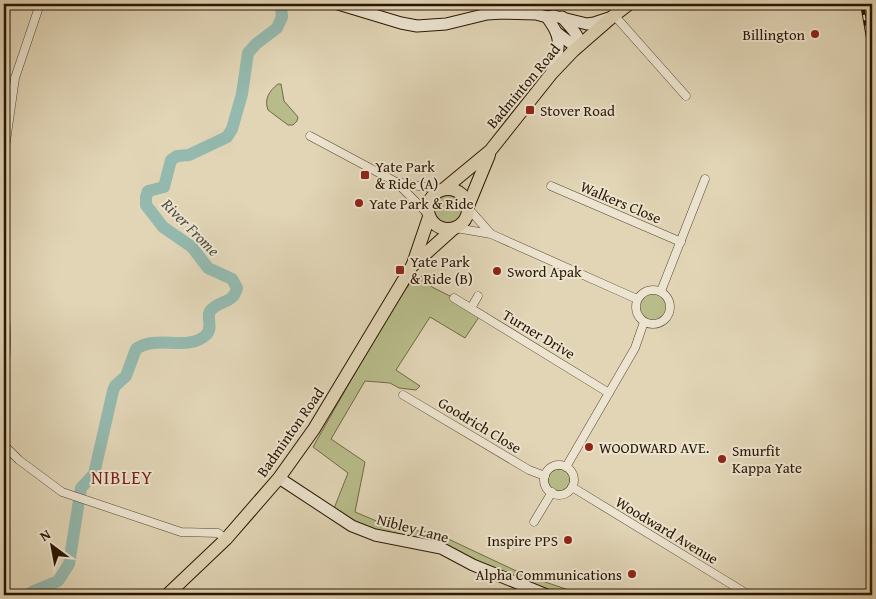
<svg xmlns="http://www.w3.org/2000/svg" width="876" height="599" font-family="'Gentium Book Plus',serif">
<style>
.green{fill:#b8bc8a;stroke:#716946}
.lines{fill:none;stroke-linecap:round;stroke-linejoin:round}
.river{stroke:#94b9ae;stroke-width:12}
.street-casing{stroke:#58462e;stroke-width:9}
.secondary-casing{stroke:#2a1601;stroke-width:13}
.primary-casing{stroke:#2a1601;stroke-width:14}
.street{stroke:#ece4d0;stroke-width:8}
.secondary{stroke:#ece4d0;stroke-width:11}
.primary{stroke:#e1d5b6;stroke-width:12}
.rail-casing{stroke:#2a1601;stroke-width:4}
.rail{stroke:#ece4d0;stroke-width:2;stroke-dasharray:5.5;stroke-linecap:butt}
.poi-dot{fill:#8f2418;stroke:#ece4d0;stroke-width:2}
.labels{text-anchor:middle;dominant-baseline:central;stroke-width:4;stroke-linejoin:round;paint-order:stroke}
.poi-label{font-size:15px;fill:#2a1601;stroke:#ece4d0;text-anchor:start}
.street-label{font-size:15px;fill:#2a1601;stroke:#ece4d0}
.water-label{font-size:16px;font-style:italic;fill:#4f4f3e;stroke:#ece4d0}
.quarter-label{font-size:18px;letter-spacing:1px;fill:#7a1f14;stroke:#ece4d0}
</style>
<rect width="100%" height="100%" fill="#e1d5b6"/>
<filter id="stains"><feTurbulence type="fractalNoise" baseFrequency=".004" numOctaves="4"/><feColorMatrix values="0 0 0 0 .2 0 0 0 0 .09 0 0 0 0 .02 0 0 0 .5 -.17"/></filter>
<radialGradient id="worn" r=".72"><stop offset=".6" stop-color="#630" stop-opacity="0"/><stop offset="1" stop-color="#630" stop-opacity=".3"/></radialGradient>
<g class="green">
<path d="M278 84H281L284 101 298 117 297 121 293 125H288L268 110C264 99 269 91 278 84Z"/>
<circle cx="448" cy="209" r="16"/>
<path d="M422 276 432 287 454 298 481 314 465 338 430 317 396 370 420 386 416 390 399 388 390 383 365 381 331 439 365 462 355 512 398 530 424 531 444 537 527 576 584 595H559L346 520 333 511 348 473 313 447 392 308 411 282Z"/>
<circle cx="653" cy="307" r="14"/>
<circle cx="559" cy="480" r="11"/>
</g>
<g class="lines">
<path class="river" d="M27 595 34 591 58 581 69 564 81 488 94 474 113 391 115 386 126 376 136 349C156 334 188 352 206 335 214 328 205 316 211 310 220 300 233 304 237 288L232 279 208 268 192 247 163 227 146 205V197L148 191 164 187 171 160 177 156 189 155 227 137 232 129 242 94 248 53 256 44 277 28 282 17 281 7 279 4"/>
<g class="street-casing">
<g id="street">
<path d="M614 15 686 96"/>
<path d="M310 136 396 182 427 213"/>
<path d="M4 155 15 78 40 4"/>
<path d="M396 182 442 190"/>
<path d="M551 186 681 242"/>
<path d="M468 208 491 234"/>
<path d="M456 228 491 234 637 299"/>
<circle cx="653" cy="307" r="17"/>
<path d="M661 291 705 179"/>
<path d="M454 298 609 393"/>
<path d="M4 306C7 329 7 351 4 374"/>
<path d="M471 308 478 296"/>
<path d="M403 395 529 470 545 476"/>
<path d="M4 445 19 460 62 492 181 532 218 533 226 539"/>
<circle cx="559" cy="480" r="15"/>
<path d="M566 467 635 348 644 322"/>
<path d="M572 487 749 595"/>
<path d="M534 522 552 492"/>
</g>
</g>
<g class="secondary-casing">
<g id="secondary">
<path d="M338 4 401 23 417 26 446 24 487 14 503 13 536 14 547 17 554 16 587 24 594 23 609 18"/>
<path d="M547 17C550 22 554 27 556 32 562 45 555 60 552 73"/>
<path d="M556 32 573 45H580C579 34 569 26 562 17"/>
<path d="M279 478 352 526 375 535 441 548 473 565 547 595"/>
</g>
</g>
<g class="primary-casing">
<g id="primary">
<circle cx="448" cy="209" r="20"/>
<path d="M444 189 490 151 552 73 573 51 612 17 629 4"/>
<path d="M468 206 489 155"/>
<path d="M413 264 429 217"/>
<path d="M167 595 226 539 279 478 314 429 412 266 453 229"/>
</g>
</g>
<use href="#street" class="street"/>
<use href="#secondary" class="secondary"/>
<use href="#primary" class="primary"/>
<g class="rail-casing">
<path id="rail" d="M862 4 872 61"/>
</g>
<use href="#rail" class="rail"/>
</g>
<g class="poi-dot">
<circle cx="815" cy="34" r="5"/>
<rect x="525" y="105" width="10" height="10" rx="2.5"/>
<rect x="360" y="170" width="10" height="10" rx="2.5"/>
<circle cx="359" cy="203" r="5"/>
<rect x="395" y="265" width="10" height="10" rx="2.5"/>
<circle cx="497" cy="271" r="5"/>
<circle cx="589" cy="447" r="5"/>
<circle cx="722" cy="459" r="5"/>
<circle cx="568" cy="540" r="5"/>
<circle cx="632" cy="574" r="5"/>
</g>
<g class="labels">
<g class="poi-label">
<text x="805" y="34" text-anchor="end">Billington</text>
<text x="540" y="110">Stover Road</text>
<text x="375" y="166">Yate Park<tspan x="375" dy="17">&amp; Ride (A)</tspan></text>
<text x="369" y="203">Yate Park &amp; Ride</text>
<text x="410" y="261">Yate Park<tspan x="410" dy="17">&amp; Ride (B)</tspan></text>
<text x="507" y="271">Sword Apak</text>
<text x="599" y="447">WOODWARD AVE.</text>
<text x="732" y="450">Smurfit<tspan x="732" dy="17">Kappa Yate</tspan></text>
<text x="558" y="540" text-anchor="end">Inspire PPS</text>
<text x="622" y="574" text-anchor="end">Alpha Communications</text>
</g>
<g class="street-label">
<text transform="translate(523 86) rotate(-50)">Badminton Road</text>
<text transform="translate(621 202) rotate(23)">Walkers Close</text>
<text transform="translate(539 334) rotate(31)">Turner Drive</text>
<text transform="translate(480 425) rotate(31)">Goodrich Close</text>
<text transform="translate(290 432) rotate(-55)">Badminton Road</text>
<text transform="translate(413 528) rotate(15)">Nibley Lane</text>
<text transform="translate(667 530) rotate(31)">Woodward Avenue</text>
</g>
<g class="water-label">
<text transform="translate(191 227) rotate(45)">River Frome</text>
</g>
<g class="quarter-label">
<text x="122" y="477">NIBLEY</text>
</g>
</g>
<rect width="876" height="599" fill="none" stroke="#e1d5b6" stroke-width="20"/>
<rect x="5" y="5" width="866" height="589" fill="none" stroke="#2a1601" stroke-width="2.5"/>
<rect x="10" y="10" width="856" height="579" fill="none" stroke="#2a1601"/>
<g transform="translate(52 546) rotate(328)" stroke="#ece4d0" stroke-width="4" paint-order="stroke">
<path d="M0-4L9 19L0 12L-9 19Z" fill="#2a1601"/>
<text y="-8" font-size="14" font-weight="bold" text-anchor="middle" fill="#2a1601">N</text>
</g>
<rect width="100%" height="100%" filter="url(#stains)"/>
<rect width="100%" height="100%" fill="url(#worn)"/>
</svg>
